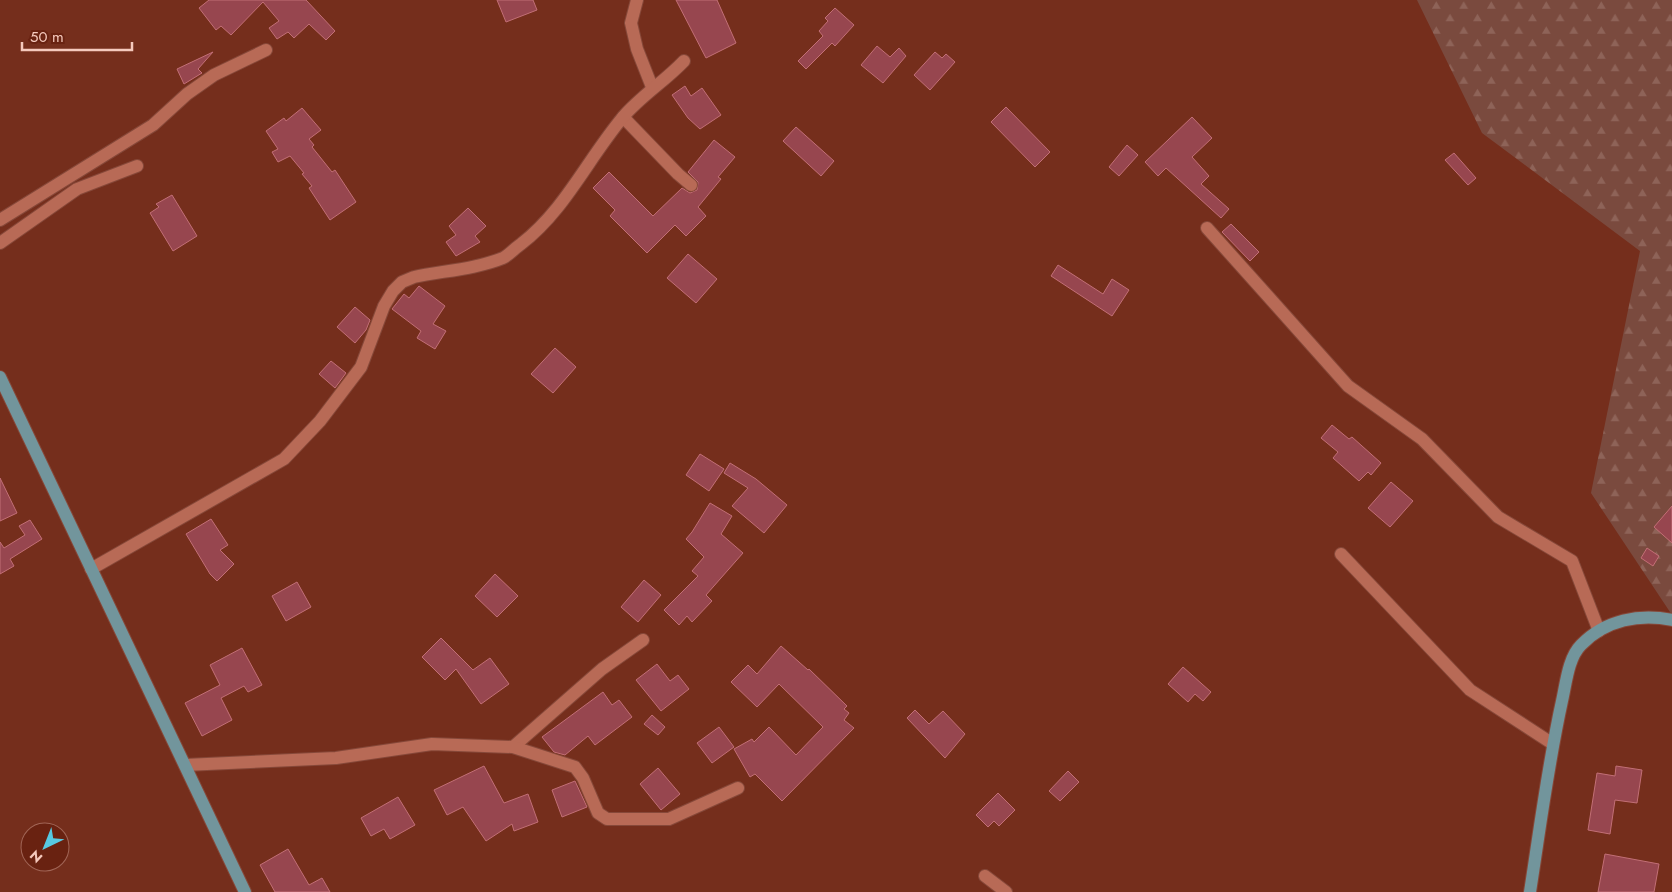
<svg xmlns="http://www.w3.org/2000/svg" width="1672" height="892" font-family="Jost,sans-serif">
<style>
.forest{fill:url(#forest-firs)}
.building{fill:#97464f;stroke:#c26f76}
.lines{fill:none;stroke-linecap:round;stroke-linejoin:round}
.minor-casing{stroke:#864839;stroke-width:14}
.major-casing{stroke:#864839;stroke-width:14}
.minor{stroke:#b86a56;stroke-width:12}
.major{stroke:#72959c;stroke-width:12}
</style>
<defs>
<pattern id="forest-firs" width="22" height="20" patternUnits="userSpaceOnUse" patternTransform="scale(1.25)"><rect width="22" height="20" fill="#7a4a3e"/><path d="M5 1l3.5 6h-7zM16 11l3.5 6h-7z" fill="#8e6358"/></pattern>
</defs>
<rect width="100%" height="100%" fill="#752e1c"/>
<path class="forest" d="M1417 0H1672V615L1591 493 1640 251 1482 133Z"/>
<g class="building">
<path d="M209 0H306L335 31 326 40 309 24 294 38 288 32 277 39 269 28 279 21 263 2 231 35 221 26 216 30 199 8Z"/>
<path d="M497 0H533L537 10 506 22Z"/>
<path d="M676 0H717L736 43 706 58Z"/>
<path d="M835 8 854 25 835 46 832 43 806 69 798 61 823 36 819 31 828 21 825 18Z"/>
<path d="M877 46 890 57 899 48 906 56 883 83 861 65Z"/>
<path d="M213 52 198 69 202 73 184 84 177 69Z"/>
<path d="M935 52 942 58 946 54 955 62 930 90 914 75Z"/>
<path d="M685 86 691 96 702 88 721 115 700 129 688 118 672 95Z"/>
<path d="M1006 107 1050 152 1035 167 991 122Z"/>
<path d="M302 108 321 130 309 139 314 145 312 147 332 172 335 170 356 202 330 220 309 188 312 186 302 174 304 173 290 156 278 162 272 152 278 149 266 131 284 118 286 121Z"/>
<path d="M1192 117 1212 138 1192 157 1209 176 1201 184 1229 209 1221 218 1166 168 1158 176 1145 162Z"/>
<path d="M796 127 834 161 821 176 783 141Z"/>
<path d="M714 140 735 157 718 177 721 179 698 207 706 216 686 236 675 225 647 253 610 216 615 210 593 188 609 172 653 216 682 188 690 193 697 190 698 182 688 172Z"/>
<path d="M1127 145 1138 155 1119 176 1109 167Z"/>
<path d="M1454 153 1476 178 1468 185 1445 160Z"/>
<path d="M172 195 197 236 173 251 150 213 159 207 156 204Z"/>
<path d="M468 208 486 226 475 236 480 242 456 256 446 242 456 235 449 226Z"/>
<path d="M1231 224 1259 252 1250 261 1222 232Z"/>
<path d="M688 254 717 279 696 303 667 278Z"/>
<path d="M1058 265 1103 294 1112 279 1129 290 1112 316 1051 276Z"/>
<path d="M419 286 445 306 433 324 446 331 435 349 417 338 421 331 392 309 404 294 409 298Z"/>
<path d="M355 307 370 320 366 330 355 343 337 327Z"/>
<path d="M555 348 576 367 553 393 531 374Z"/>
<path d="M331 361 346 373 335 388 319 374Z"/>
<path d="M1332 425 1349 439 1352 437 1381 463 1371 475 1368 472 1359 481 1333 458 1338 452 1321 438Z"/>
<path d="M700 454 724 469 709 491 686 475Z"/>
<path d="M730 463 756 479 787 505 764 533 732 506 748 488 724 473Z"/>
<path d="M0 478 17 513 0 521Z"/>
<path d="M1391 482 1413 501 1390 527 1368 508Z"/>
<path d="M710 503 732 516 721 534 743 553 706 595 712 601 692 622 687 616 679 625 664 610 698 576 692 571 704 557 686 539 692 532Z"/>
<path d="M1672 506V543L1654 527Z"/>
<path d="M211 519 228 545 220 550 234 564 217 581 210 574 186 534Z"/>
<path d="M30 520 42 539 10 559 14 566 0 574V542L4 548 25 535 19 526Z"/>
<path d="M1647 548 1659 556 1653 566 1641 558Z"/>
<path d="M495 574 518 596 497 617 475 596Z"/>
<path d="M644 580 661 595 638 622 621 607Z"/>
<path d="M297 582 311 607 286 621 272 596Z"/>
<path d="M441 638 473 670 490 658 509 684 481 704 456 669 445 680 422 657Z"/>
<path d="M781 646 808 670 809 669 847 706 844 709 849 713 844 720 854 728 782 801 755 774 750 777 734 749 752 739 754 742 769 727 796 755 823 727 779 684 757 707 731 682 748 665 757 674Z"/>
<path d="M242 648 262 685 248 692 244 686 221 698 232 720 202 736 185 703 220 685 210 665Z"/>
<path d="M657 664 670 681 678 675 689 689 661 711 636 680Z"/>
<path d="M1183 667 1211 692 1203 701 1195 694 1188 702 1168 684Z"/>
<path d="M603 692 612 705 619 700 632 717 595 745 588 736 565 755 554 752 542 737Z"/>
<path d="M915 710 929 724 943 711 965 734 945 758 907 718Z"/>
<path d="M652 715 665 727 658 735 644 724Z"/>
<path d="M719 727 734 747 712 763 697 743Z"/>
<path d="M484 766 504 803 528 794 538 822 514 831 512 824 486 841 463 807 447 815 434 790Z"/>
<path d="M1616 766 1642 770 1637 803 1615 800 1610 834 1588 830 1597 773 1615 776Z"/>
<path d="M658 768 680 794 661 810 640 784Z"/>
<path d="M1068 771 1079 782 1060 801 1049 791Z"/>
<path d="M575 781 587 807 562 817 552 790Z"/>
<path d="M998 793 1015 810 999 826 994 821 988 827 976 815Z"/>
<path d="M398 797 415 825 390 839 384 829 371 836 361 818Z"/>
<path d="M288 849 309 885 322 878 330 892H275L260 865Z"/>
<path d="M1605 854 1659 864 1654 892H1598Z"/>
</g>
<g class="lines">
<g class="minor-casing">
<g id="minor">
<path d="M637 0 631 23 637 49 652 87"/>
<path d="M623 117 678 174 691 185"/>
<path d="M0 220 153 125 187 94 214 75 266 50"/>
<path d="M1207 228 1348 386 1422 439 1498 517 1572 561 1599 631"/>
<path d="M0 243 77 189 137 166"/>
<path d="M1341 554 1470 690 1553 744"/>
<path d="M91 569 284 459 320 421 361 367 384 306 393 291 402 282 414 277C442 271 476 269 503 258 509 255 515 248 521 244 565 210 587 160 623 117 641 96 665 81 684 61"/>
<path d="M513 747 602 669 643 640"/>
<path d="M185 765 336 758 432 744 513 747 575 767 583 778 598 813 607 819H669L738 788"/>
<path d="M985 876 1006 892"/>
</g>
</g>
<g class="major-casing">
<g id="major">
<path d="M0 377 245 892"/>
<path d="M1530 892C1540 828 1548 764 1562 701 1566 684 1568 658 1581 645 1605 620 1640 613 1672 620"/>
</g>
</g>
<use href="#minor" class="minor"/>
<use href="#major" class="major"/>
</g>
<g transform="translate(45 847) rotate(223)"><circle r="24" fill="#692211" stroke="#a16556"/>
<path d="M0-4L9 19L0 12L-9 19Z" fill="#57c9e2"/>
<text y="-8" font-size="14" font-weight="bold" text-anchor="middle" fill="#f5c9bd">N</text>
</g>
<path d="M22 42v8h110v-8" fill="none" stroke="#f5c9bd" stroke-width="2.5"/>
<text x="30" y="42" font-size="15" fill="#f5c9bd" stroke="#692211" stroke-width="4" paint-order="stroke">50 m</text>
</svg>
